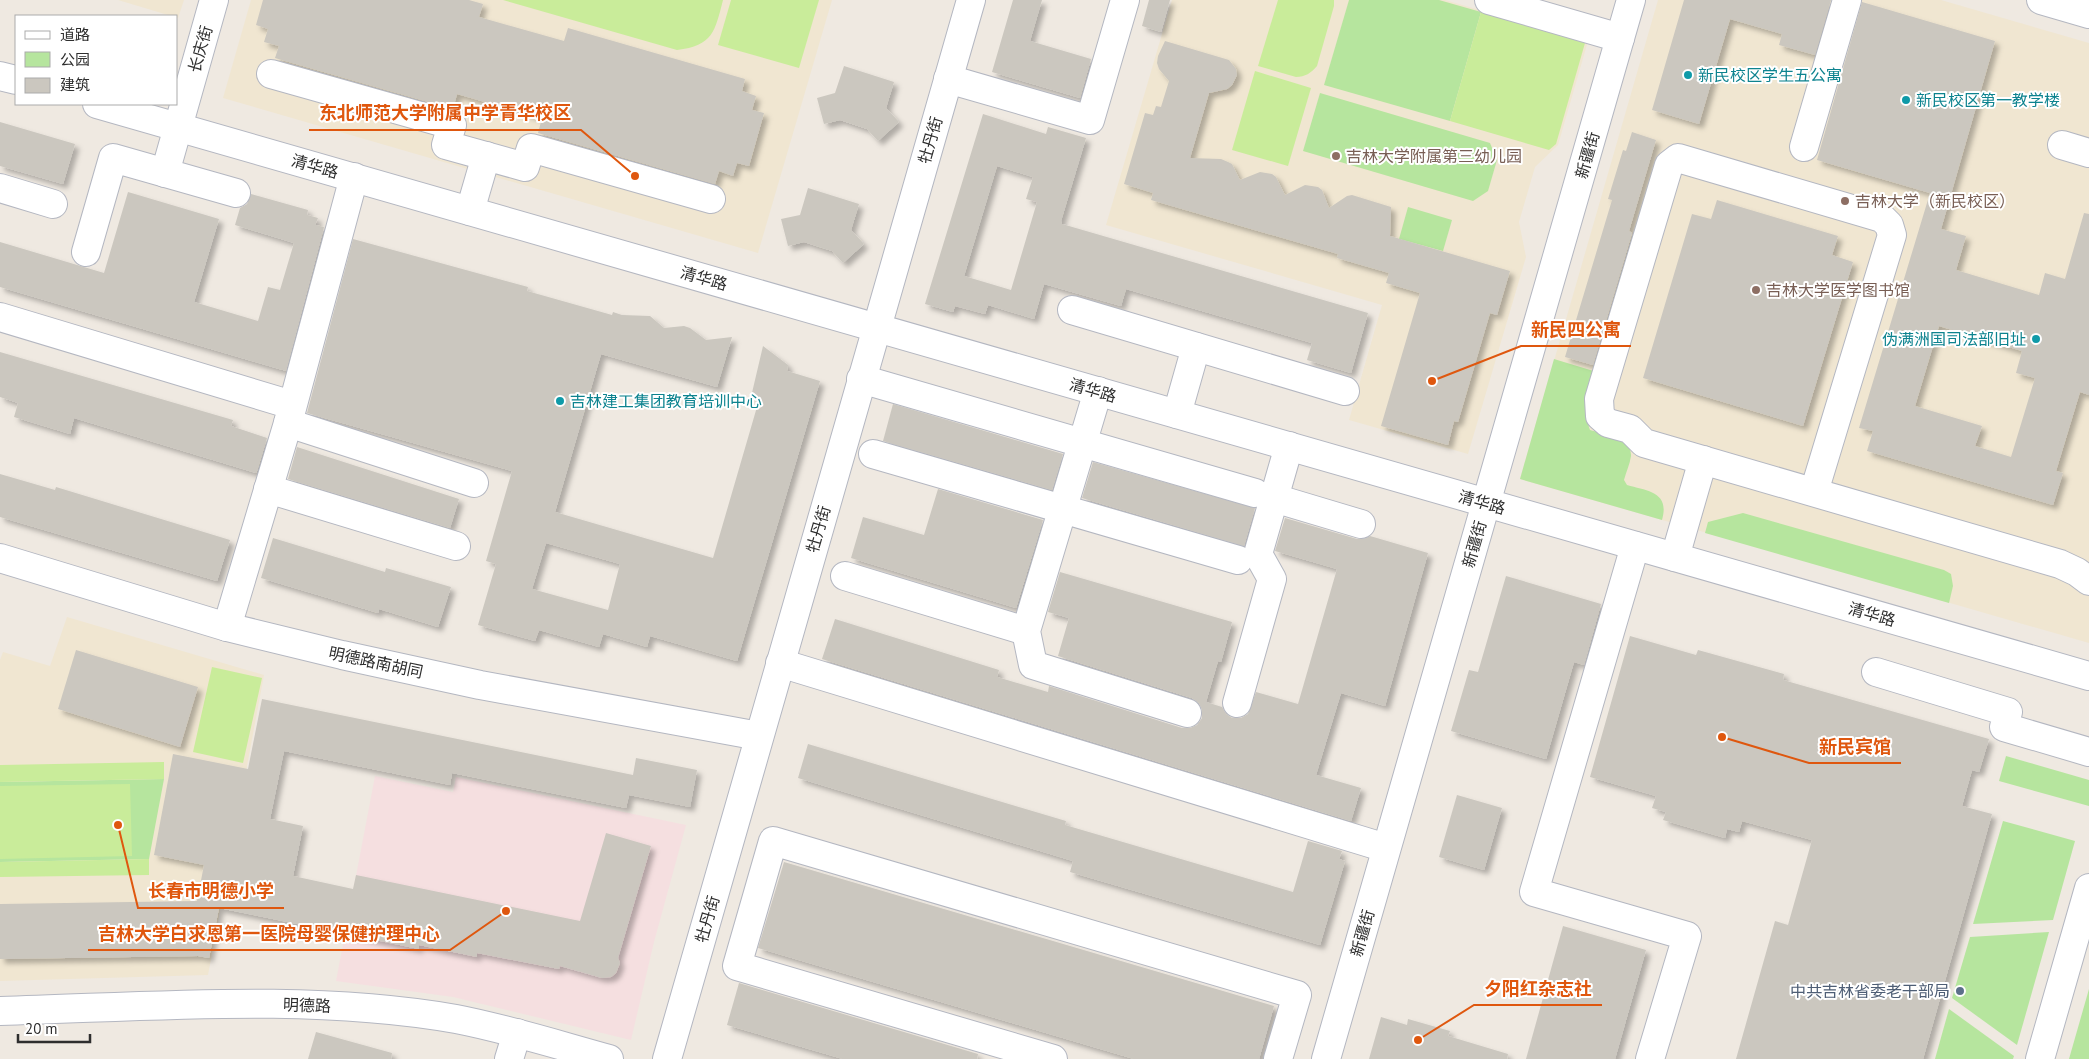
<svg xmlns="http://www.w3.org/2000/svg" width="2089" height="1059" font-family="'PT Sans','Noto Sans SC',sans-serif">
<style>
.education{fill:#f0e6d1}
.medical{fill:#f5dfe0}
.green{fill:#b6e59e}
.pitch{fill:#c9ec9a}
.building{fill:#cbc7bf;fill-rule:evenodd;filter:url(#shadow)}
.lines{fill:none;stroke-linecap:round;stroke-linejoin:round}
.minor-casing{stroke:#b4b7c1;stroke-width:30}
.minor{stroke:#fff;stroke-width:28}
.culture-dot{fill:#0f9aa8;stroke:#fff;stroke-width:2}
.education-dot{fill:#8d6e63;stroke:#fff;stroke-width:2}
.service-dot{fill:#5c6f8a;stroke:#fff;stroke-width:2}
.labels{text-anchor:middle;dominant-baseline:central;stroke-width:4;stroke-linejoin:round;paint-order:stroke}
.street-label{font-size:16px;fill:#2e2e2e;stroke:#fff}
.culture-label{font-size:16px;fill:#0d838f;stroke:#fff;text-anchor:start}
.education-label{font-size:16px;fill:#785e54;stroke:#fff;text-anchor:start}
.service-label{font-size:16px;fill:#4e5e75;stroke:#fff;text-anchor:end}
.leader{fill:none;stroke:#df570e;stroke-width:2}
.callout-dot{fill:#df570e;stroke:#fff;stroke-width:2}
.callout-label{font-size:18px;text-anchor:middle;font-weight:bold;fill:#df570e;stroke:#fff;stroke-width:4;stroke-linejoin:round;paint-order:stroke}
</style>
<defs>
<filter id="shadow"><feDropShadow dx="4.5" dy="4.5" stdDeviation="2.5" flood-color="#0004"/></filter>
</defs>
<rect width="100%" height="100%" fill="#efe9e1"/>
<g class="education">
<path d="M118 0H184L178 18Z"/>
<path d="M251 0H832L758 253 223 98Z"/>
<path d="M1172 0H1445L1588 41 1558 145 1535 167 1519 222 1526 257 1468 454 1349 420 1382 305 1106 225Z"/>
<path d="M1658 0H1941L2089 43V643L1520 479Z"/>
<path d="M67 617 264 675 208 975 0 981V660L3 652 50 666Z"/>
</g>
<path class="medical" d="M375 776 453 792 456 777 686 825 654 942 631 1040 453 997 336 981Z"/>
<g class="green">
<path d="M1349 0H1439L1481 12 1450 121 1324 85Z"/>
<path d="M1320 93 1490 143 1497 160 1488 191 1473 201 1303 151Z"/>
<path d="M1408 207 1452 220 1443 251 1399 239Z"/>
<path d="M1554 359 1600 373C1595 389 1583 413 1590 430 1603 434 1632 437 1631 456 1630 464 1626 472 1624 480L1627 485C1648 491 1670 492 1662 520L1520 479Z"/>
<path d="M1743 513 1944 570 1951 574 1953 586 1949 603 1705 533 1708 522Z"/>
<path d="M2006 756 2089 780V806L1999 781Z"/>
<path d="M164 779 149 859 0 862V782Z"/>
<path d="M2003 821 2075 841 2053 920 1973 924Z"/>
<path d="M2049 932 2017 1045 1952 998 1970 937Z"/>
<path d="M2089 989V1059H2069Z"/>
<path d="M1949 1009 2014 1056 2013 1059H1935Z"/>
</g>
<g class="pitch">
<path d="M503 0H723C715 31 713 46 677 50Z"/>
<path d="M731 0H819L799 68 718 45Z"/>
<path d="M1278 0H1334V6L1317 66C1311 73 1305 77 1296 77L1258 66Z"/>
<path d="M1481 12 1585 43 1556 144 1549 150 1450 121Z"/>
<path d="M1255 71 1311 88 1288 166 1232 150Z"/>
<path d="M212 667 262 678 243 763 193 752Z"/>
<path d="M164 762V779L0 782V765Z"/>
<path d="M130 784 132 856 0 859V786Z"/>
<path d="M149 859V875L0 877V862Z"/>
</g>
<g class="building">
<path d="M263 0H469L483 4 479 17 564 41 568 28 745 79 742 91 756 96 752 110 764 113 749 166 737 163 733 176 719 171 715 184 538 133 542 118 457 94 453 109 275 58 279 46 264 42 268 29 256 25Z"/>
<path d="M1013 0H1042L1030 41 1091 59 1080 98 992 72Z"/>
<path d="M1149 0H1170L1161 32 1142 26Z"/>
<path d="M1684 0H1831L1815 55 1779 45 1782 34 1730 19 1699 124 1652 110Z"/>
<path d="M1862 2 1995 41 1941 229 1966 236 1956 270 2039 295 2045 273 2065 279 2084 213 2089 214V395L2080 392 2056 471 2063 473 2053 505 1867 451 1873 431 1859 428 1930 193 1817 160ZM1939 326 2022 351 2016 373 2035 378 2011 457 1975 446 1982 426 1915 406Z"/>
<path d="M1165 41 1229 60 1236 69 1237 75 1232 85 1227 89 1209 93 1190 158 1221 159 1228 162 1232 164 1240 180 1260 172 1272 174 1276 177 1285 195 1305 185 1318 187 1322 190 1329 208 1347 196 1352 195 1391 207 1390 236 1510 271 1497 315 1490 313 1458 422 1454 421 1448 445 1381 426 1420 293 1386 283 1389 273 1337 258 1338 254 1151 200 1153 193 1124 184 1145 113 1153 115 1156 106 1161 107 1169 81 1159 69 1157 63 1158 56Z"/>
<path d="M844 66 894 82 886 108 899 122 878 141 867 129 840 120 824 124 817 98 835 93Z"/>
<path d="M983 114 1046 134 1048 127 1086 138 1061 221 1062 224 1368 313 1351 373 1307 360 1312 343 1126 289 1121 306 1044 284 1034 319 988 305 985 314 955 306 953 312 925 304ZM997 166 1033 177 1026 199 1037 202 1011 290 964 276Z"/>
<path d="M0 122 75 144 63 184 0 166Z"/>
<path d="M1632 132 1656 140 1629 231 1632 233 1593 365 1565 357 1612 200 1608 199 1623 150 1626 151Z"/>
<path d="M808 188 859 204 851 230 864 244 843 263 832 251 804 242 788 246 781 219 800 215Z"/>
<path d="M128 192 219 219 194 302 258 321 268 287 280 290 294 243 235 225 240 208 247 204 251 194 308 210 307 215 318 218 315 225 324 227 286 371 0 287V242L104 273Z"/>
<path d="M1717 200 1838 236 1832 255 1853 262 1803 426 1643 378 1692 214 1711 219Z"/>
<path d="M353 239 528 287 527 291 612 315 613 312 622 315 650 316 664 328 684 326 690 328 706 340 732 337 717 387 601 354 555 512 713 558 759 400 751 397 763 346 788 365 787 371 820 381 737 661 650 636 647 647 603 634 599 647 539 630 535 641 478 625 496 564 486 561 512 471 307 413ZM546 543 620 564 608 610 532 589Z"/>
<path d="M0 352 233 420 231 426 267 438 257 471 256 473 74 418 70 434 14 417 18 403 0 397Z"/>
<path d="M893 404 1063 454 1052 490 883 441Z"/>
<path d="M297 447 459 499 450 528 288 479Z"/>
<path d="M1093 462 1255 508 1244 546 1082 498Z"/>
<path d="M0 474 55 490 56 487 230 540 217 581 0 517Z"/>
<path d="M938 489 1043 520 1016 608 851 558 863 517 924 535Z"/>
<path d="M1285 518 1357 539H1364L1370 536 1428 553 1385 706 1341 693 1316 775 1361 788 1351 821 822 659 835 619 999 670 997 677 1048 692 1049 686 1182 728H1190L1197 725 1202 718V710L1199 703 1192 698 1058 656 1069 618 1048 612 1060 572 1232 622 1221 662 1218 661 1206 702 1222 707 1226 714 1232 718H1241L1248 714 1256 692 1298 704 1337 569 1275 551Z"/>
<path d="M273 538 385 572 386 568 451 587 438 627 379 609 378 613 261 578Z"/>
<path d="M1506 576 1601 604 1584 665 1574 662 1546 759 1451 731 1469 670 1478 672Z"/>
<path d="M1630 636 1696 655 1698 650 1784 674 1783 680 1989 739 1979 772 1972 770 1962 806 1992 814 1923 1059H1736L1775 921 1788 925 1812 840 1742 821 1739 832 1727 829 1725 838 1663 820 1666 812 1652 808 1656 796 1590 777Z"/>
<path d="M76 650 198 687 180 747 58 709Z"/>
<path d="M262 699 633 775 636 758 697 770 690 807 629 795 626 808 452 773 450 785 284 751 270 819 303 826 293 876 353 889 356 875 580 921 606 833 651 846 618 958 620 963 616 973 611 977 602 978 560 966 559 969 477 953V957L419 945V949L219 908 209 958 198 956 0 959V904L197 901 204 865 154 855 173 754 248 769Z"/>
<path d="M808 744 1066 821 1065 825 1293 892 1308 841 1342 851 1339 859 1345 861 1320 945 1070 872 1073 861 798 778Z"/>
<path d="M1457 795 1502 808 1484 870 1439 857Z"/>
<path d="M784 862 1274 1006 1259 1059H1134L758 948Z"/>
<path d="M1563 926 1646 950 1615 1059H1526Z"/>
<path d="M739 983 978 1054 977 1059H843L727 1025Z"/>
<path d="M1381 1017 1407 1025 1408 1019 1450 1031 1448 1036 1508 1054 1507 1059H1369Z"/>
<path d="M316 1032 392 1053 391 1059H308Z"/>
</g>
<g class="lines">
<g class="minor-casing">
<g id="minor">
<path d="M1489 0 1620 38"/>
<path d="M2041 0 2089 14"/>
<path d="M271 74 452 125 446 145 525 167 531 148 711 199"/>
<path d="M0 76 16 80"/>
<path d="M948 79 1090 120 1125 0"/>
<path d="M97 104 2089 676"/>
<path d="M2062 145 2089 153"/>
<path d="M1804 147 1847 0"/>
<path d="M165 173 214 0"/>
<path d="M0 188 53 204"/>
<path d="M470 211 486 156"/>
<path d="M86 252 113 158 236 193"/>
<path d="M1072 310 1345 391"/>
<path d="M0 317 292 405"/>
<path d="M861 379 1255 493"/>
<path d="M1098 391 1026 631 1033 665 1187 713"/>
<path d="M1177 414 1196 347"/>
<path d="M288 423 474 483"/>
<path d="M873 454 1238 560"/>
<path d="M268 489 456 546"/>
<path d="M1814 492 1892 235 1889 225 1882 218 1678 158 1669 165 1599 399 1600 416 1608 423 1630 429 1644 443 2060 564 2077 572 2089 581"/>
<path d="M1274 498 1361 524"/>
<path d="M1635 546 1534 892 1687 936 1650 1059"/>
<path d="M1675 557 1703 460"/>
<path d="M0 558 227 627 342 655 480 685 759 736"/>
<path d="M845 576 1026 631"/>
<path d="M227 627 288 423 354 177"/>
<path d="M780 663 1386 848"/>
<path d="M1876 672 2008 712 2004 727 2089 752"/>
<path d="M1237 703 1272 579 1258 554 1289 446"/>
<path d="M0 1011C150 1007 307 993 456 1019 508 1029 558 1045 609 1059"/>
<path d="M509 1059 517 1033"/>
<path d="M667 1059 971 0"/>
<path d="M1053 1059 737 966 773 841 1297 995 1278 1059"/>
<path d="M1326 1059 1631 0"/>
<path d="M2040 1059 2089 888"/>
</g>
</g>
<use href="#minor" class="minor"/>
</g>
<g class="culture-dot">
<circle cx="1688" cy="75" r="5"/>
<circle cx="1906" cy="100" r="5"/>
<circle cx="2036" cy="339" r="5"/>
<circle cx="560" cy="401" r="5"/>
</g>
<g class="education-dot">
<circle cx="1336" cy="156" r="5"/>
<circle cx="1845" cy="201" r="5"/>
<circle cx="1756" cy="290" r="5"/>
</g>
<circle class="service-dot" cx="1960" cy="991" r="5"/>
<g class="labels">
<g class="street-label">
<text transform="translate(200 49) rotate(-74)">长庆街</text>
<text transform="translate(930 140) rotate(-74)">牡丹街</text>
<text transform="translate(1587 155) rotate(-74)">新疆街</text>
<text transform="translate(315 166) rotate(16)">清华路</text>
<text transform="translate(704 278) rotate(16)">清华路</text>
<text transform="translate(1093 390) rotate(16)">清华路</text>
<text transform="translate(1482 502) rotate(16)">清华路</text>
<text transform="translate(818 529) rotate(-74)">牡丹街</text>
<text transform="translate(1474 544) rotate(-74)">新疆街</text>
<text transform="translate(1872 614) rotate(16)">清华路</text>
<text transform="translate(376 662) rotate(12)">明德路南胡同</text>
<text transform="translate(707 919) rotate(-74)">牡丹街</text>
<text transform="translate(1362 933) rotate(-74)">新疆街</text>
<text transform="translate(307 1005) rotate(2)">明德路</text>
</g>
<g class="culture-label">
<text x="1698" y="75">新民校区学生五公寓</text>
<text x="1916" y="100">新民校区第一教学楼</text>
<text x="2026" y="339" text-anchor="end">伪满洲国司法部旧址</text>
<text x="570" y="401">吉林建工集团教育培训中心</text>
</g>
<g class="education-label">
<text x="1346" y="156">吉林大学附属第三幼儿园</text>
<text x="1855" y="201">吉林大学（新民校区）</text>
<text x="1766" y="290">吉林大学医学图书馆</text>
</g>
<g class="service-label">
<text x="1950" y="991">中共吉林省委老干部局</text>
</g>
</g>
<path class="leader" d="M635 176L581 130H309M1432 381L1521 346H1631M1722 737L1809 763H1901M118 825L138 908H284M506 911L450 950H88M1418 1040L1474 1005H1602"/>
<g class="callout-dot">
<circle cx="635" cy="176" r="5"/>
<circle cx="1432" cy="381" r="5"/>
<circle cx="1722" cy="737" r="5"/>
<circle cx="118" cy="825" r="5"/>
<circle cx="506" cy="911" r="5"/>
<circle cx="1418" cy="1040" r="5"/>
</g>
<g class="callout-label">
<text x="445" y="119">东北师范大学附属中学青华校区</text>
<text x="1576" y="336">新民四公寓</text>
<text x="1855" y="753">新民宾馆</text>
<text x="211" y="897">长春市明德小学</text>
<text x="269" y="940">吉林大学白求恩第一医院母婴保健护理中心</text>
<text x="1538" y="995">夕阳红杂志社</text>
</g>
<rect x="15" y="15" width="162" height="90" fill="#ffffff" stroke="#ababab"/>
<rect x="25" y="31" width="25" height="8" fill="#ffffff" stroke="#ababab"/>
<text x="60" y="40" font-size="15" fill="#2e2e2e">道路</text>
<rect x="25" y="52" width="25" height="15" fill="#b6e59e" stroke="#ababab"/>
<text x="60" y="65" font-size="15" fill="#2e2e2e">公园</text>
<rect x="25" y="78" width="25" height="15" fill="#cbc7bf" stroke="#ababab"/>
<text x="60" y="90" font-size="15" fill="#2e2e2e">建筑</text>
<path d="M18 1034v8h72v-8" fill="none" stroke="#2e2e2e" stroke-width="2.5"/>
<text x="25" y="1034" font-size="15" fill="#2e2e2e" stroke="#ffffff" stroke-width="4" paint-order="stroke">20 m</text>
</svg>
